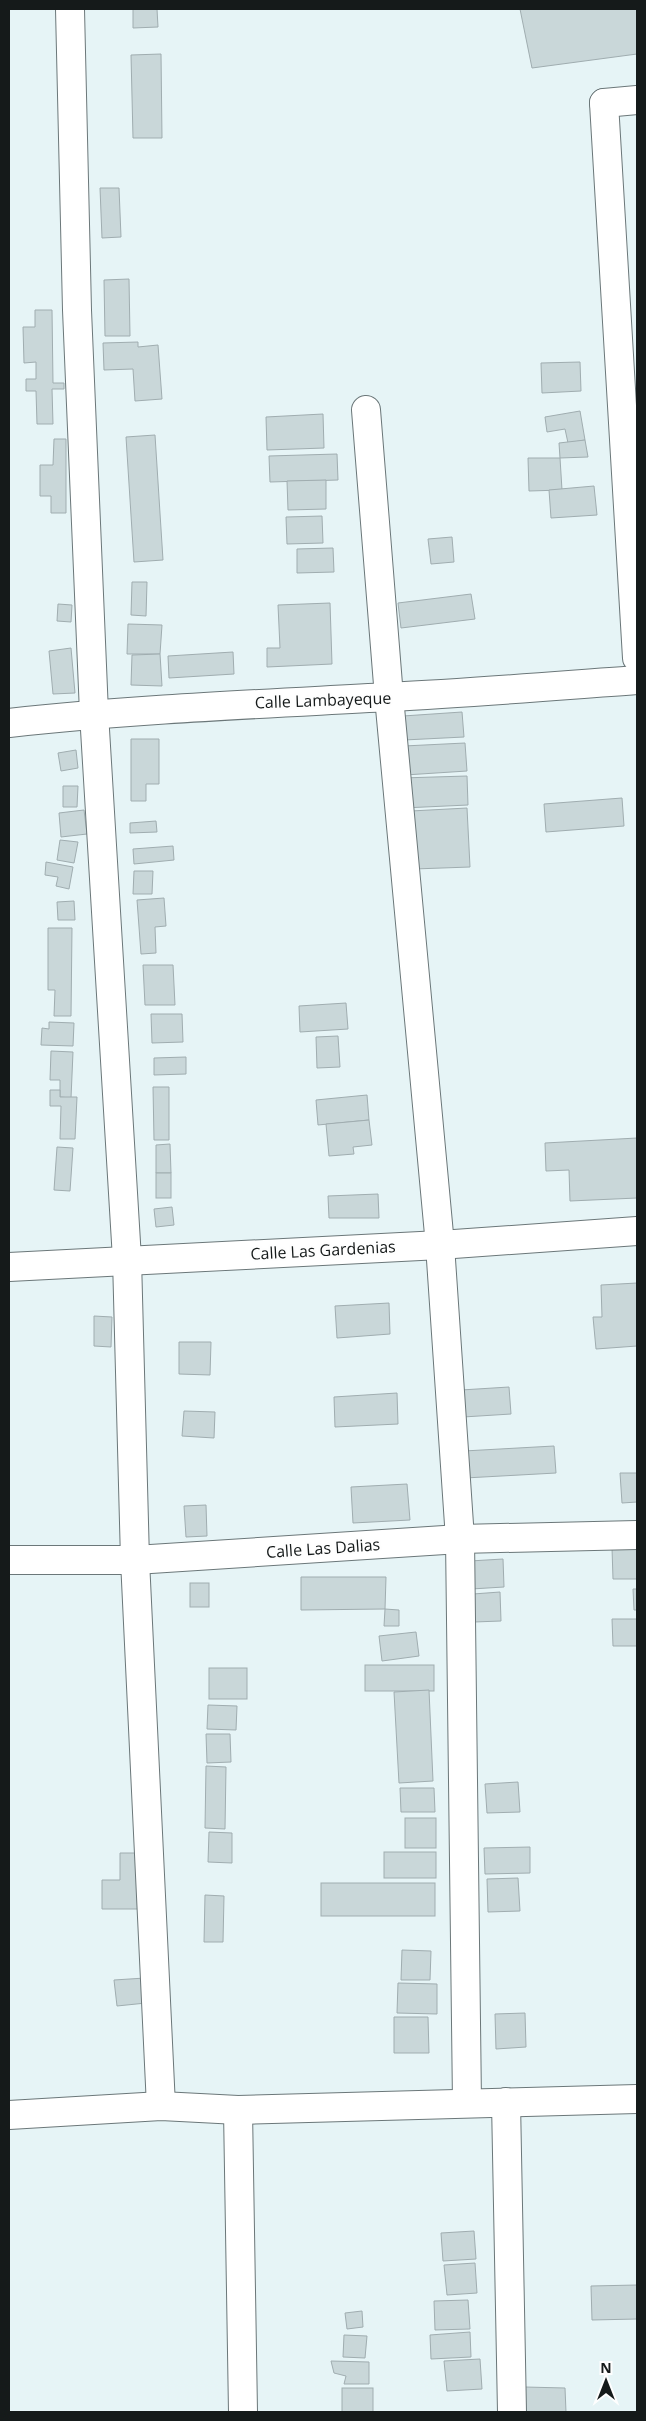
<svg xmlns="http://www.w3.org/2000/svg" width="646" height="2421" font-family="'Open Sans',sans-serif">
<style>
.building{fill:#c9d7d9;stroke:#a0adb0}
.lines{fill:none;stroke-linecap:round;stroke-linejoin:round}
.street-casing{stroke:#6b7779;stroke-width:30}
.secondary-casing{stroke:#6b7779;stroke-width:30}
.street{stroke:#fff;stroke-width:28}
.secondary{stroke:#fff;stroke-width:28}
.labels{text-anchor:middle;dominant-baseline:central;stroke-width:5;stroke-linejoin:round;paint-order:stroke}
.street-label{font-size:16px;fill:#151a1a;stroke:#fefefe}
</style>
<rect width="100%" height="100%" fill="#e6f4f6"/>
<g class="building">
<path d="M133 9H157L158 27 133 28Z"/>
<path d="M520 9H637V54L532 68Z"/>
<path d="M161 54 162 138H133L131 55Z"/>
<path d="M100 188H119L121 237 102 238Z"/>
<path d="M129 279 130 336H105L104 280Z"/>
<path d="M35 310H52L53 383H64V389H52L53 424H37L36 391H26V379H36V362L24 363 23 327H35Z"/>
<path d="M138 342V347L158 345 162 399 135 401 133 369 104 370 103 343Z"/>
<path d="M580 362 581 391 542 393 541 363Z"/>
<path d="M580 411 585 440 568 443 565 429 547 432 545 417Z"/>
<path d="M323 414 324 448 267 450 266 417Z"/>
<path d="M155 435 163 560 134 562 126 437Z"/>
<path d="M54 439H66V513H51V496H40V465H53Z"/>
<path d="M585 440 588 457 560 458 559 443Z"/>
<path d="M337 454 338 480 270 482 269 456Z"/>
<path d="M528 458H560L562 490 529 491Z"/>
<path d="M326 480V509L288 510 287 481Z"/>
<path d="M594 486 597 515 551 518 549 490Z"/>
<path d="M322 516 323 543 287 544 286 517Z"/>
<path d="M452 537 454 562 431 564 428 539Z"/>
<path d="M333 548 334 572 297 573V549Z"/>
<path d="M132 582H147L146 616 131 615Z"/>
<path d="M471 594 475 619 401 628 398 603Z"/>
<path d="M330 603 332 664 267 667V648H280L278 605Z"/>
<path d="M58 604 72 605 71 622 57 621Z"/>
<path d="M128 624 162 625 160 654H127Z"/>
<path d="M71 648 75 693 53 694 49 651Z"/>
<path d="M233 652 234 674 169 678 168 656Z"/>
<path d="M160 654 162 686 131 685 132 655Z"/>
<path d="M462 712 464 737 404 740 403 716Z"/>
<path d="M131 739H159V784H146V801H131Z"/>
<path d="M465 743 467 771 405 775 404 746Z"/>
<path d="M76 750 78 768 61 771 58 753Z"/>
<path d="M467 776 468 805 403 808 401 778Z"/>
<path d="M63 786H78L77 807H63Z"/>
<path d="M622 798 624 826 546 832 544 804Z"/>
<path d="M467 808 470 867 414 869 411 811Z"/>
<path d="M84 810 87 834 61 837 59 813Z"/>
<path d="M156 821 157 832 130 833V823Z"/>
<path d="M60 840 78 842 74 863 57 860Z"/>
<path d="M173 846 174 860 134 864 133 849Z"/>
<path d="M46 862 73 867 69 889 56 886 58 877 45 875Z"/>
<path d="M134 871H153L152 894H133Z"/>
<path d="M164 898 166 926 155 927 156 953 141 954 137 900Z"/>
<path d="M74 901 75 920H58L57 902Z"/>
<path d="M48 928H72L71 1016H54L55 990H48Z"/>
<path d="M143 965H173L175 1005H145Z"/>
<path d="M346 1003 348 1029 300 1032 299 1006Z"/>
<path d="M151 1014H182L183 1042 152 1043Z"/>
<path d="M49 1022 74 1023 73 1046 41 1045 42 1028 49 1029Z"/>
<path d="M338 1036 340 1067 317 1068 316 1037Z"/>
<path d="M51 1051 73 1052 71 1098 60 1097V1080H50Z"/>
<path d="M186 1057V1074L154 1075V1058Z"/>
<path d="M153 1087H169V1140H154Z"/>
<path d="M50 1090H60V1097H77L75 1139H60L61 1106H50Z"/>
<path d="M367 1095 369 1120 318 1125 316 1100Z"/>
<path d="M369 1120 372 1145 353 1147 354 1154 329 1156 326 1124Z"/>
<path d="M637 1138V1198L570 1201 569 1170 546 1171 545 1143Z"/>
<path d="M170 1144 171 1173H156V1145Z"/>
<path d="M57 1147 73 1148 70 1191 54 1190Z"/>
<rect x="156" y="1173" width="15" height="25"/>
<path d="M378 1194 379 1218H329L328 1196Z"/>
<path d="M172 1207 174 1225 156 1227 154 1209Z"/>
<path d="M637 1283V1346L596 1349 593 1317H602L601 1285Z"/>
<path d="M389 1303 390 1334 337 1338 335 1306Z"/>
<path d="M94 1316 112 1317 111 1347 94 1346Z"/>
<path d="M179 1342H211L210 1375 179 1374Z"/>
<path d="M509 1387 511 1414 463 1417 461 1390Z"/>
<path d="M397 1393 398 1424 335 1427 334 1397Z"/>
<path d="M184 1411 215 1412 214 1438 182 1436Z"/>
<path d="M554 1446 556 1473 465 1478 464 1451Z"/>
<path d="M620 1473H637V1502L622 1503Z"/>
<path d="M407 1484 410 1520 353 1523 351 1487Z"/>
<path d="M206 1505 207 1536 186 1537 184 1506Z"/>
<path d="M637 1547V1579H613L612 1548Z"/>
<path d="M503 1559 504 1587 471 1589 470 1561Z"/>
<path d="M301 1577H386L385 1609 301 1610Z"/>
<rect x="190" y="1583" width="19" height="24"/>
<path d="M633 1589H637V1610H634Z"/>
<path d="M500 1592 501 1621 474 1622 473 1594Z"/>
<path d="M385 1609 399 1610V1626H384Z"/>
<path d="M612 1619H637V1646H613Z"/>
<path d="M416 1632 419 1656 382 1661 379 1636Z"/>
<rect x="365" y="1665" width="69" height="26"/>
<rect x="209" y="1668" width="38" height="31"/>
<path d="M429 1690 433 1781 399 1783 394 1692Z"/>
<path d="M208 1705 237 1706 236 1730 207 1729Z"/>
<path d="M206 1734H230L231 1762 207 1763Z"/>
<path d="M206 1766 226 1767 225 1829 205 1828Z"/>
<path d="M518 1782 520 1812 487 1813 485 1784Z"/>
<path d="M400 1788H434L435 1812H401Z"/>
<rect x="405" y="1818" width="31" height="30"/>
<path d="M209 1832 232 1833V1863L208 1862Z"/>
<path d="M530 1847V1873L485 1874 484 1848Z"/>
<rect x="384" y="1852" width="52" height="26"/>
<path d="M120 1853H138V1909H102V1880H120Z"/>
<path d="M518 1878 520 1911 488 1912 487 1879Z"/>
<rect x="321" y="1883" width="114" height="33"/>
<path d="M205 1895 224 1896 223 1942H204Z"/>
<path d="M402 1950 431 1951 430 1980H401Z"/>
<path d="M145 1978 146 2003 117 2006 114 1980Z"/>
<path d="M398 1983 437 1984V2014L397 2013Z"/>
<path d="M525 2013 526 2047 496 2049 495 2014Z"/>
<path d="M394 2017H428L429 2053H394Z"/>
<path d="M474 2231 476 2259 443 2261 441 2233Z"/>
<path d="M475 2263 477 2293 447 2295 444 2265Z"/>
<path d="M637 2285V2319L592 2320 591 2286Z"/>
<path d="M468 2300 470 2329 435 2330 434 2301Z"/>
<path d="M362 2311 363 2327 347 2329 345 2313Z"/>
<path d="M470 2332 471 2357 431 2359 430 2335Z"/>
<path d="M344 2335 367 2336 365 2358 343 2357Z"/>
<path d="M480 2359 482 2389 447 2391 444 2361Z"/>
<path d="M331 2361 369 2362V2384H344L346 2376 334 2373Z"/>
<path d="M525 2387 565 2388 566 2412H526Z"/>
<rect x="342" y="2388" width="31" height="24"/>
</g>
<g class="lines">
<g class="street-casing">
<g id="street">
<path d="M70 9 77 310 94 713 127 1259 135 1560 161 2106"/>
<path d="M604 103 637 658"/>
<path d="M366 410 389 697 440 1245 460 1539 467 2103"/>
<path d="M9 723C135 709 262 704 389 697 472 693 554 686 637 680"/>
<path d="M9 1267 440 1245 637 1231"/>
<path d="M9 1560H135L460 1539 637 1535"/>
<path d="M506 2102 512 2412"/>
<path d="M238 2110 243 2412"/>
<path d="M9 2115 161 2106 238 2110 637 2099"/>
</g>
</g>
<g class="secondary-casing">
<path id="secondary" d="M604 103 637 100"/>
</g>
<use href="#street" class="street"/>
<use href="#secondary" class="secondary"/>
</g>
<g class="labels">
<g class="street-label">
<text transform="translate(323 700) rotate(-2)">Calle Lambayeque</text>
<text transform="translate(323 1250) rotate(-3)">Calle Las Gardenias</text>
<text transform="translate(323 1548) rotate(-4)">Calle Las Dalias</text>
</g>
</g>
<rect width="646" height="2421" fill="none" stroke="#151a1a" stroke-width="20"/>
<g transform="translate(606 2381)" stroke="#fefefe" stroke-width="4" paint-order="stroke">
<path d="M0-4L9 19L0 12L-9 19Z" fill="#151a1a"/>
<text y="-8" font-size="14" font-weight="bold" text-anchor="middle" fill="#151a1a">N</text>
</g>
</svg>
